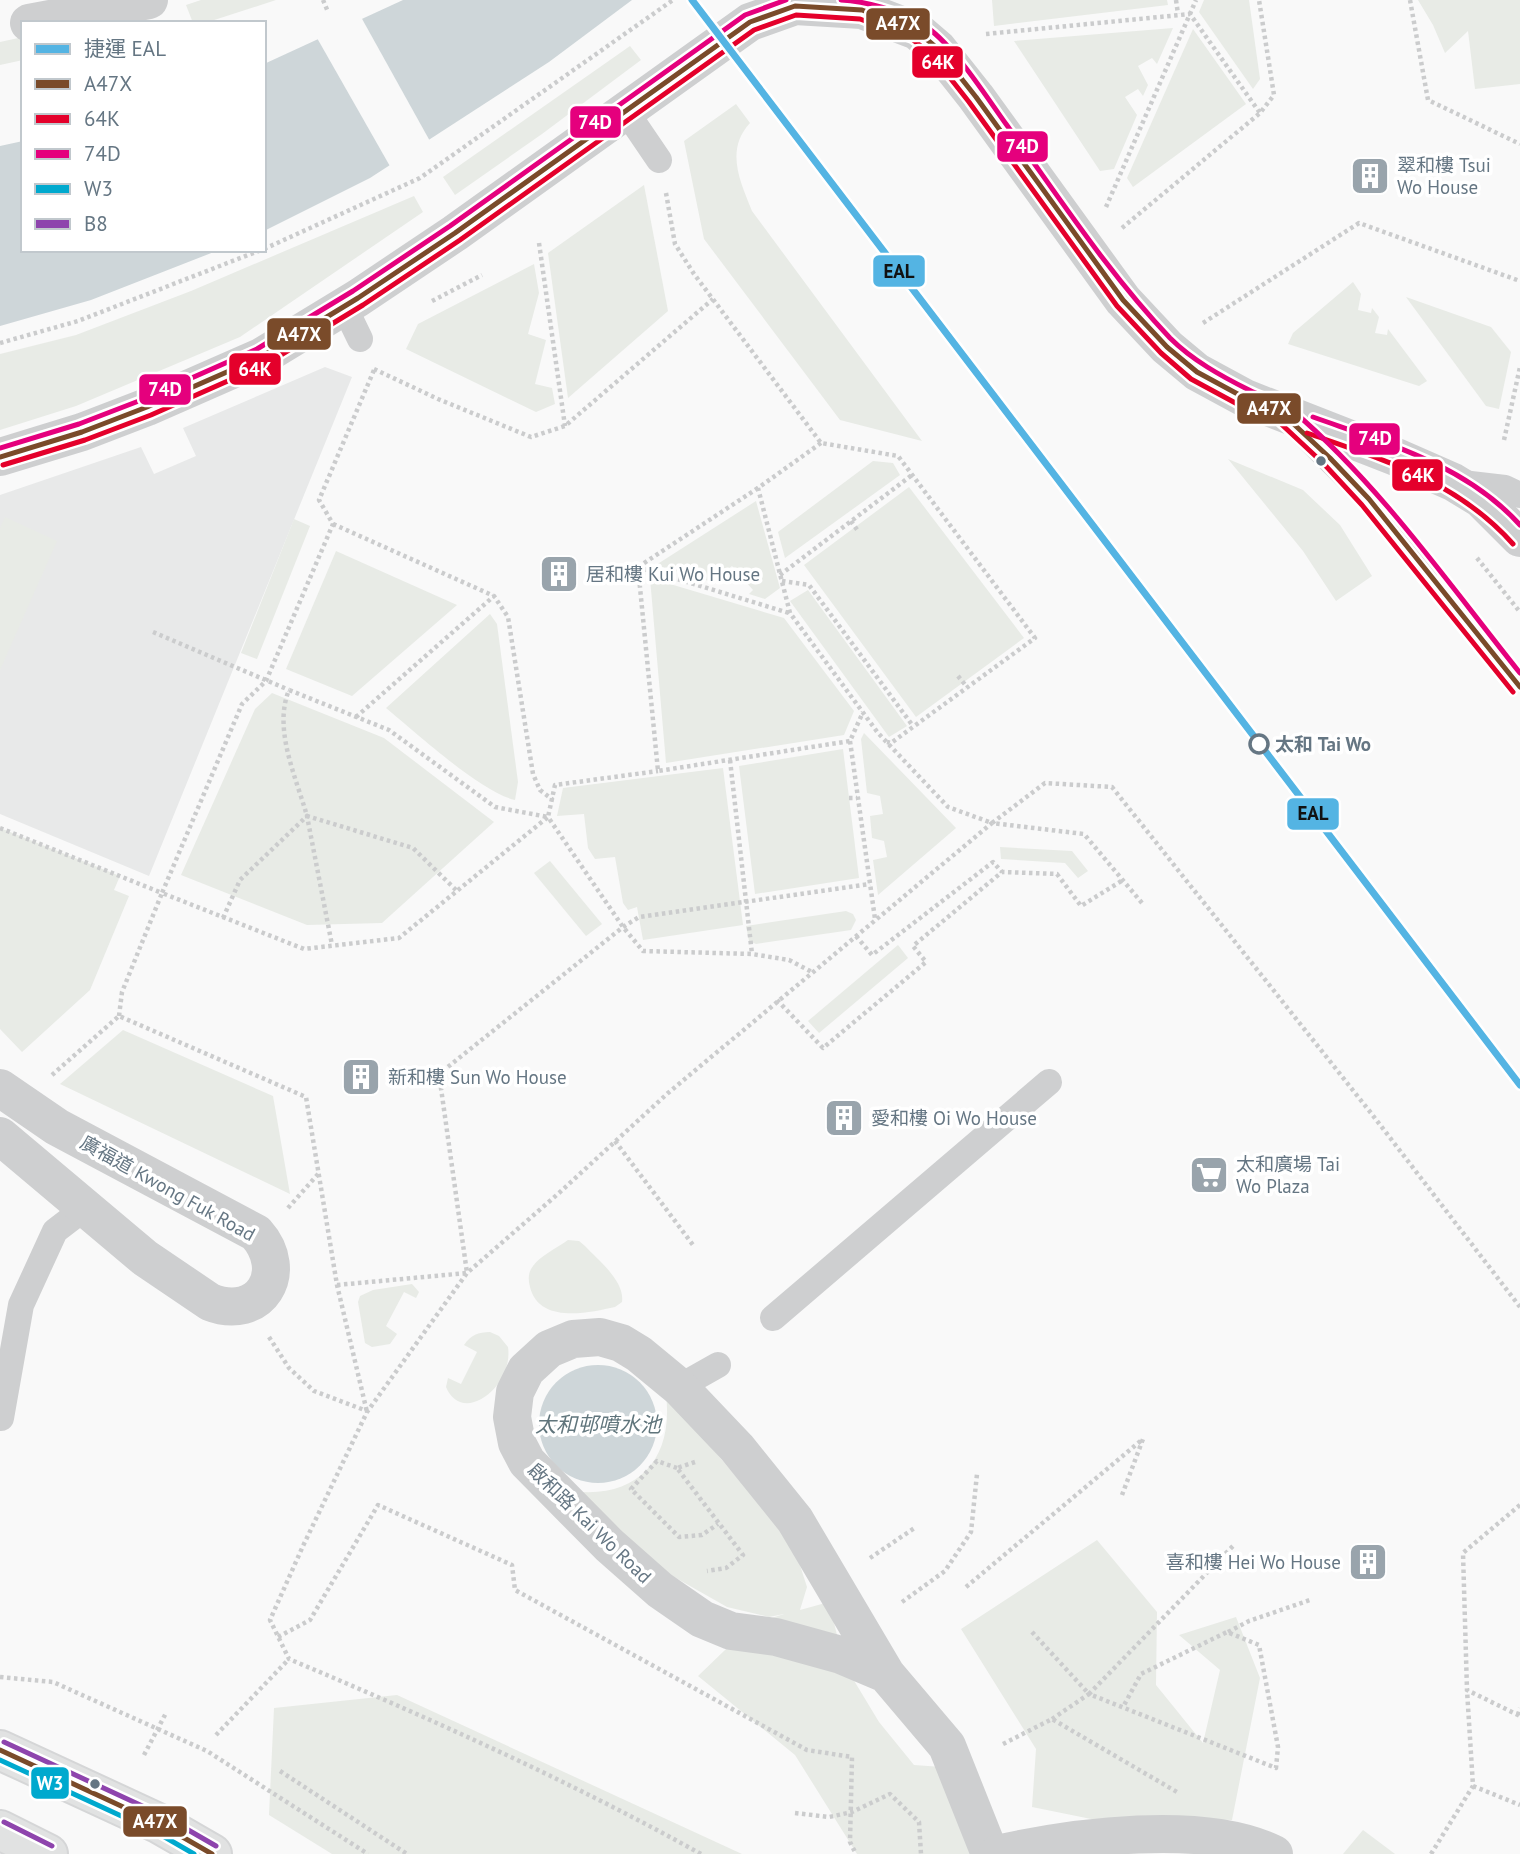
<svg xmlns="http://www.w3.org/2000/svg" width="1520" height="1854" font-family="'PT Sans','Noto Sans TC',sans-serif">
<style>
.built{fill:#e8e9e9}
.green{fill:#e8ebe6}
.water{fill:#ced6d9}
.pier{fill:#f9f9f9}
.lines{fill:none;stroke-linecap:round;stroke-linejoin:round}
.primary-casing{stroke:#d5d6d7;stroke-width:42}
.path{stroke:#cbcccd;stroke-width:4.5;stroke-dasharray:3.5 3.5;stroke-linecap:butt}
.service{stroke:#cecfd0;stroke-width:26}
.minor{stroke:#cecfd0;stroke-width:38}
.tertiary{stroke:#cecfd0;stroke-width:38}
.primary{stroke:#e1e2e2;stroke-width:38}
.bus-1-casing{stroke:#fff;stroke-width:10}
.bus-2-casing{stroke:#fff;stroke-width:10}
.bus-3-casing{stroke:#fff;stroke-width:10}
.bus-4-casing{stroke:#fff;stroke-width:10}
.bus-5-casing{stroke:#fff;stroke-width:10}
.bus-1{stroke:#7a4b2a;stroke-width:5}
.bus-2{stroke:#e4002b;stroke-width:5}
.bus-3{stroke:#e5007d;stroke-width:5}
.bus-4{stroke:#00a9ce;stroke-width:5}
.bus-5{stroke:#8e44ad;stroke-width:5}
.metro-1-casing{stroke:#fff;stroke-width:12}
.metro-1{stroke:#54b4e3;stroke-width:7}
.bus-dot{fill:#657683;stroke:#fff;stroke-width:2.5}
.stop-dot{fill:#fff;stroke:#657683;stroke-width:3.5}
.labels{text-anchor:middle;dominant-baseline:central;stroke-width:7;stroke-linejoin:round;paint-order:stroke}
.poi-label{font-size:19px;fill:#657683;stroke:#fff;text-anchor:start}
.stop-label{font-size:19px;font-weight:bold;fill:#657683;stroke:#fff;text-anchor:start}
.street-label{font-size:19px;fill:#657683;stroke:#fff}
.water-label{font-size:21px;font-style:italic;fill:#60757c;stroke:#fff}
.line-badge{stroke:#fff;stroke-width:2.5}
.badge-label{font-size:19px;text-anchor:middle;font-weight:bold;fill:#fff}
.pale-badge-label{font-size:19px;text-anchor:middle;font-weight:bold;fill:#111}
</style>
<rect width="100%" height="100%" fill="#f9f9f9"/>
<path class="built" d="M325 367 352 377 149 876 0 814V495L141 447 154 474 196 456 183 428Z"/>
<g class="green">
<path d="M201 0H276L205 23H193L186 5Z"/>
<path d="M992 0H1167L1168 5 994 26Z"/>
<path d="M1204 0H1249L1260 79 1253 89 1199 12Z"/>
<path d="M1418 0H1520V84L1475 89 1468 31 1445 53 1433 25Z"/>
<path d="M1173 28 1157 64 1152 58 1138 66 1148 85 1143 96 1138 89 1125 97 1137 115 1114 169 1100 171 1014 41Z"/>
<path d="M1193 29 1246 104 1133 187 1127 178Z"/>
<path d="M23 37V60L0 65V42Z"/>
<path d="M630 46 641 60 542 134 455 195 443 177Z"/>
<path d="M736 104 750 123C725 150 740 181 752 211L922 441 840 420 704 239 684 141Z"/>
<path d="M644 185 668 311 568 398 548 253Z"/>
<path d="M414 196 423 212 240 337 76 406 0 430V354L76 335 191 291Z"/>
<path d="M534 264 539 293 528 334 546 340 535 384 552 388 555 404 536 412 406 349 418 324Z"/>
<path d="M1353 282 1361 294 1358 310 1371 313 1372 308 1379 317 1375 333 1387 335 1388 329 1427 381 1419 386 1288 344 1293 333Z"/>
<path d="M1406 297 1491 327 1511 352 1499 409 1486 406Z"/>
<path d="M1228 459 1303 490 1340 525 1372 576 1336 601 1303 551Z"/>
<path d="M873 461 893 463 900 475 785 558 778 532Z"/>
<path d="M909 487 1024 638 916 717 804 565Z"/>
<path d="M756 501 780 588 765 599 749 594 753 590 732 566 712 582 656 565Z"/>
<path d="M5 517 57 541 0 670V528Z"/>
<path d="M294 519 310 526 257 659 241 653Z"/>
<path d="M336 551 457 605 352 696 286 669Z"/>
<path d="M650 578 784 618 854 711 844 735 666 763Z"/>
<path d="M808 590 907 726 889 737 790 601Z"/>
<path d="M490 614 497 624 518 782 515 800C482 793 415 732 386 708Z"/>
<path d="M272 693 384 738 494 822 382 923 307 925 181 875 255 709Z"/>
<path d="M864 733 956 828 878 895 873 860 887 857 884 841 872 838 870 816 883 814 880 796 867 793 861 739Z"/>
<path d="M843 749 859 878 755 894 739 766Z"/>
<path d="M723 768 743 925 643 940 637 907 628 910 623 903 615 857 595 859 588 848 584 814 557 816 563 788Z"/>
<path d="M0 828 120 876 114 890 129 896 90 990 22 1052 0 1029Z"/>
<path d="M1000 847 1072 851 1088 871 1078 878 1065 863 1001 859Z"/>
<path d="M550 861 602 924 586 936 534 873Z"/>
<path d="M846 911 853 914 856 920 851 930 756 944 749 941 746 926Z"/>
<path d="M898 945 908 958 819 1033 808 1021Z"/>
<path d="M123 1030 273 1096 290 1194 60 1084Z"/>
<path d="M568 1240 579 1241 585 1246C598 1260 625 1281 622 1302L615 1307C588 1313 539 1324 530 1287 528 1280 528 1272 533 1266 540 1256 557 1248 568 1240Z"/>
<path d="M412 1284 419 1292 416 1298 404 1292 386 1326 397 1334 390 1344 372 1347 365 1343 358 1302 360 1296 373 1290Z"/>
<path d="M490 1332 499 1336 508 1347C514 1387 462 1426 446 1387L448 1378 461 1384 477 1352 464 1345C471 1335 478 1332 490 1332Z"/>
<path d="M666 1395 778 1525 797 1556 807 1587 800 1610 829 1602 844 1664 879 1722 914 1765 942 1767 972 1854H857L795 1755 698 1676 752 1624 784 1614 769 1617 727 1607 646 1561 571 1491C637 1500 674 1459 666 1395Z"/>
<path d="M1097 1540 1157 1612 1156 1685 1203 1743 1220 1670 1179 1635 1236 1617 1260 1678 1232 1820 1168 1818 1101 1821 1032 1807 1036 1749 961 1629Z"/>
<path d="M397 1695 742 1854H332L269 1815 274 1708Z"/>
<path d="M1363 1830 1395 1854H1343Z"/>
</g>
<g class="water">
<path d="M403 0H632L549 62 370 178 264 231V64Z"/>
<path d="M23 141V250H219L91 300 0 326V146Z"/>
<circle cx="598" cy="1424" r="59"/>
</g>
<path class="pier" d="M361 17 431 143 391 168 317 38Z"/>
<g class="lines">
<g class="primary-casing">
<g id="primary">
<path d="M0 1750 160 1824 212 1854"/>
<path d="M0 1830 48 1854"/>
</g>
</g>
<g class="path">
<path d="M323 0 328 12"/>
<path d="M1176 0 1178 14"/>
<path d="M1410 0 1428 100 1520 144"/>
<path d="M986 34 1190 14 1260 113"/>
<path d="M666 193 675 244 694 274 821 443 898 456 1035 638 891 743 887 742"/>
<path d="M1106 207 1196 0"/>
<path d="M1122 228 1260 113 1274 95 1259 0"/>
<path d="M539 243 565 426"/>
<path d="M264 249 420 178 673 0"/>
<path d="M432 301 482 275"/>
<path d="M1203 323 1359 223 1520 281"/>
<path d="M0 343 78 321 261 250"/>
<path d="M374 369 438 399 531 437 565 426 713 299"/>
<path d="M1504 440 1520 367"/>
<path d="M821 443 758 488 790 613 878 733 948 807 992 823 1045 783 1112 787 1371 1113 1520 1307"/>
<path d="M758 488 638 567 658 771 850 741 863 712"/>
<path d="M851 521 858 531"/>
<path d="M333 524 494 596 508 617 533 774 540 790 553 800"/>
<path d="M1477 558 1520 612"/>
<path d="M638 567 789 613"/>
<path d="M780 575 912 475"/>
<path d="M782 581 809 585 913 726"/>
<path d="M153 632 289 690"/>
<path d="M958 676 967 687"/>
<path d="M356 717 494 596"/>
<path d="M850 741 875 919"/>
<path d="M730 760 752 954"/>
<path d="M849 798H857"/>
<path d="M0 828 162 893 242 704 266 681 333 524 319 500 374 370"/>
<path d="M456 890 413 848 307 816C296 777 273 729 289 690L389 730 495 807 548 817 555 785 658 771"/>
<path d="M223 918 240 880 307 816 332 945"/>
<path d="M856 936 872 955 993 862 1002 872"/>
<path d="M777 1000 823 1048 926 962 913 946 1002 872 1057 874 1081 906 1123 880"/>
<path d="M119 1016 122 992 162 893 304 949 399 938 548 817 623 927 643 951 752 954 789 960 812 972"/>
<path d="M52 1075 119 1016 306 1097 337 1285 367 1412"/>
<path d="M615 1141 693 1245"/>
<path d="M288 1208 319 1173"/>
<path d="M337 1285 467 1273 439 1074 623 927 639 917 870 884"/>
<path d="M269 1337 289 1368 314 1391 367 1411"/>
<path d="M695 1462 677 1468 743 1555 726 1568 707 1571"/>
<path d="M677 1468 657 1461 631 1489 679 1537 702 1535 718 1524"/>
<path d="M1520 1505 1463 1553 1467 1690 1520 1716"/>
<path d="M870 1558 916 1527"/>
<path d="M966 1587 1143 1439 1122 1495"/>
<path d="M902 1602 945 1571 971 1532 977 1474"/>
<path d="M1032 1632 1089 1694 1233 1546"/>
<path d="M1228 1632 1249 1621 1310 1600"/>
<path d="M278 1637 310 1620 378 1505 512 1565 515 1590 807 1750 852 1757 850 1842 856 1854"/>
<path d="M0 1677 53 1682 207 1751 368 1854"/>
<path d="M1518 1715 1520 1708"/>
<path d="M1052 1719 1089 1694 1276 1768 1278 1747 1259 1645 1227 1632 1141 1674 1123 1707"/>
<path d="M216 1735 289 1659"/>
<path d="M1003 1744 1052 1719 1177 1792"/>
<path d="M144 1755 166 1713"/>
<path d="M280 1771 407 1854"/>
<path d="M1473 1786 1520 1805"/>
<path d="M795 1813 829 1817 852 1812 890 1794 919 1822 921 1854"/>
<path d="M701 1854C568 1780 429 1718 289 1659L270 1620 303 1546 367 1412 467 1273 559 1193 668 1093 992 823 1084 834 1142 903"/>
<path d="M1431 1854 1473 1786 1467 1690"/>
</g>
<g class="service">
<path d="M625 110 659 160"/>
<path d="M344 306 360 339"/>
<path d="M1293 423 1365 495 1426 569"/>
<path d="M1462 483 1505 488 1520 495"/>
<path d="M773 1318 1049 1082"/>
<path d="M679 1387 718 1365"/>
<path d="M1 1418 21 1305 55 1231 85 1208"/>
</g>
<g class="minor">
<path d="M0 1088 57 1127 256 1233C291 1272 260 1322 210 1302L145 1258 0 1136"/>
<path d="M886 1674 841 1655 776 1637 731 1631 702 1619 660 1590 609 1545 527 1462 517 1443 512 1417 515 1392 526 1370 549 1349 573 1339 600 1337 621 1343 639 1354 679 1387 737 1448 795 1520 886 1674 947 1746 990 1854"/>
<path d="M997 1854C1073 1837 1204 1819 1274 1854"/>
</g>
<g class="tertiary">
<path d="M29 23 149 0"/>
<path d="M0 457 82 432 147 407 261 357 358 298 455 233 750 22 795 6 862 10 917 31 938 49 976 97 1123 300 1167 347 1197 372 1245 398 1396 457 1453 482 1481 499 1520 538"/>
</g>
<use href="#primary" class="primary"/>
<g class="bus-1-casing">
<g id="bus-1">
<path d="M0 457 82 432 147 407 261 357 358 298 455 233 750 22 795 6 862 10 917 31 938 49 976 97 1123 300 1167 347 1197 372 1245 398 1284 415 1330 458 1369 499 1520 687"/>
<path d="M0 1750 160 1824 212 1854"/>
</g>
</g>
<g class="bus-2-casing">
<g id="bus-2">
<path d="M1307 433C1384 460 1457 481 1513 544"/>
<path d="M3 465 85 440 151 415 266 364 363 305 460 240 754 30 796 15 860 19 912 39 932 55 969 102 1117 306 1161 353 1191 379 1241 406 1279 422 1324 464 1362 505 1513 692"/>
</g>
</g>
<g class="bus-3-casing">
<g id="bus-3">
<path d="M841 0C865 1 901 11 922 24 952 42 985 95 1006 124 1059 197 1108 273 1170 338 1192 360 1221 376 1249 390 1262 397 1280 400 1292 410 1380 485 1448 583 1520 673"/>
<path d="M1313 417C1386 443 1466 465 1520 525"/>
<path d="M0 448 79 424 144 399 257 349 353 291 450 226 745 15 786 0"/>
</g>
</g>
<g class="bus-4-casing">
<path id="bus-4" d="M0 1760 156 1832 194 1854"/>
</g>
<g class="bus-5-casing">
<g id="bus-5">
<path d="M4 1742 164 1816 216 1846"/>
<path d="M4 1822 52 1846"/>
</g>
</g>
<use href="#bus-1" class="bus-1"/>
<use href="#bus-2" class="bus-2"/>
<use href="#bus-3" class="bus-3"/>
<use href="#bus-4" class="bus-4"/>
<use href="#bus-5" class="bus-5"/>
<g class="metro-1-casing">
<path id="metro-1" d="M692 0 1520 1085"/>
</g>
<use href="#metro-1" class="metro-1"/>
</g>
<defs>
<g id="building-square" transform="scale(2.0125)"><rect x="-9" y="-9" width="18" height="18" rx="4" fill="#99a4ac" stroke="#fff"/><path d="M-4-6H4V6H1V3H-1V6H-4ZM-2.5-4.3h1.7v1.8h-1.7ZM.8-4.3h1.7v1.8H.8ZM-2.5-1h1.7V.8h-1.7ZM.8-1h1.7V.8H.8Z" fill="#fff"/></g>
<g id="supermarket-square" transform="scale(2.0125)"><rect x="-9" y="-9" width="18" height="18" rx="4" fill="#99a4ac" stroke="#fff"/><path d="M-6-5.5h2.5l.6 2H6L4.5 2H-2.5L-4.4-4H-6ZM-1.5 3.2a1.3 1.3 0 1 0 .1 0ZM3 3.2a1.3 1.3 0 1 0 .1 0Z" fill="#fff"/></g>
</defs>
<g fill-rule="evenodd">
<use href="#building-square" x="1370" y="176"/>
<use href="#building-square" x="559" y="574"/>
<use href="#building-square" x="361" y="1077"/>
<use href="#building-square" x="844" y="1118"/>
<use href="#supermarket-square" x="1209" y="1175"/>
<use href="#building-square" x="1368" y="1562"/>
</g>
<g class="bus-dot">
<circle cx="1321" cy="461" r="6"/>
<circle cx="95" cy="1784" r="6"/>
</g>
<circle class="stop-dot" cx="1259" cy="744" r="9"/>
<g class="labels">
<g class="poi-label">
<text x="1397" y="165">翠和樓 Tsui<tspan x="1397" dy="22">Wo House</tspan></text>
<text x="586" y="574">居和樓 Kui Wo House</text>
<text x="388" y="1077">新和樓 Sun Wo House</text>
<text x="871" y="1118">愛和樓 Oi Wo House</text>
<text x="1236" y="1164">太和廣場 Tai<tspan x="1236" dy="22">Wo Plaza</tspan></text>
<text x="1341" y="1562" text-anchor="end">喜和樓 Hei Wo House</text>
</g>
<g class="stop-label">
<text x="1275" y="744">太和 Tai Wo</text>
</g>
<g class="street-label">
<text transform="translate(168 1188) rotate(29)">廣福道 Kwong Fuk Road</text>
<text transform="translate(590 1523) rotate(44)">啟和路 Kai Wo Road</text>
</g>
<g class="water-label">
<text x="598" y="1424">太和邨噴水池</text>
</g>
</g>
<g class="line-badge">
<rect x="865" y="7" width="66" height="34" rx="7" fill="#7a4b2a"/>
<rect x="911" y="45" width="53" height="34" rx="7" fill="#e4002b"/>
<rect x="569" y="105" width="53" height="34" rx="7" fill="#e5007d"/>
<rect x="996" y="130" width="53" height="33" rx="7" fill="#e5007d"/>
<rect x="872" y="254" width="54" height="34" rx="7" fill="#54b4e3"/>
<rect x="266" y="317" width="66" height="34" rx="7" fill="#7a4b2a"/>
<rect x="228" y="352" width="54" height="34" rx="7" fill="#e4002b"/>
<rect x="138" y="373" width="54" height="33" rx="7" fill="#e5007d"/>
<rect x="1236" y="392" width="66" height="33" rx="7" fill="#7a4b2a"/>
<rect x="1348" y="422" width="53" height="34" rx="7" fill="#e5007d"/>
<rect x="1391" y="458" width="53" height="34" rx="7" fill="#e4002b"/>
<rect x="1286" y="797" width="54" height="34" rx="7" fill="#54b4e3"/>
<rect x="30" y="1766" width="40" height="34" rx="7" fill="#00a9ce"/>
<rect x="122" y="1805" width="66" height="33" rx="7" fill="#7a4b2a"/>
</g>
<g class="badge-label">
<text x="898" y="30">A47X</text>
<text x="938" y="69">64K</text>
<text x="595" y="129">74D</text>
<text x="1022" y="153">74D</text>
<text x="299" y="341">A47X</text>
<text x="255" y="376">64K</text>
<text x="165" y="396">74D</text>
<text x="1269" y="415">A47X</text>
<text x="1375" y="445">74D</text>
<text x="1418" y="482">64K</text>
<text x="50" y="1790">W3</text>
<text x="155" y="1828">A47X</text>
</g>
<g class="pale-badge-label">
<text x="899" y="278">EAL</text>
<text x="1313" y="820">EAL</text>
</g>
<rect x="21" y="21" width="245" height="231" fill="#ffffff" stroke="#c1c8cd" stroke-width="2"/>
<rect x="35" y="44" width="35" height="10" fill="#54b4e3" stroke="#c1c8cd" stroke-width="2"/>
<text x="84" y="56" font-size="21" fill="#657683">捷運 EAL</text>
<rect x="35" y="79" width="35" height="10" fill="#7a4b2a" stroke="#c1c8cd" stroke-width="2"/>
<text x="84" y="91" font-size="21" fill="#657683">A47X</text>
<rect x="35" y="114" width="35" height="10" fill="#e4002b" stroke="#c1c8cd" stroke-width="2"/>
<text x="84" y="126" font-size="21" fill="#657683">64K</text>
<rect x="35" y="149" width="35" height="10" fill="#e5007d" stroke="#c1c8cd" stroke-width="2"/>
<text x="84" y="161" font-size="21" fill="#657683">74D</text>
<rect x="35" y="184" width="35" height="10" fill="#00a9ce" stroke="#c1c8cd" stroke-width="2"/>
<text x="84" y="196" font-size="21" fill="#657683">W3</text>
<rect x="35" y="219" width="35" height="10" fill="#8e44ad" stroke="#c1c8cd" stroke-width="2"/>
<text x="84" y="231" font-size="21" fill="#657683">B8</text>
</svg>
